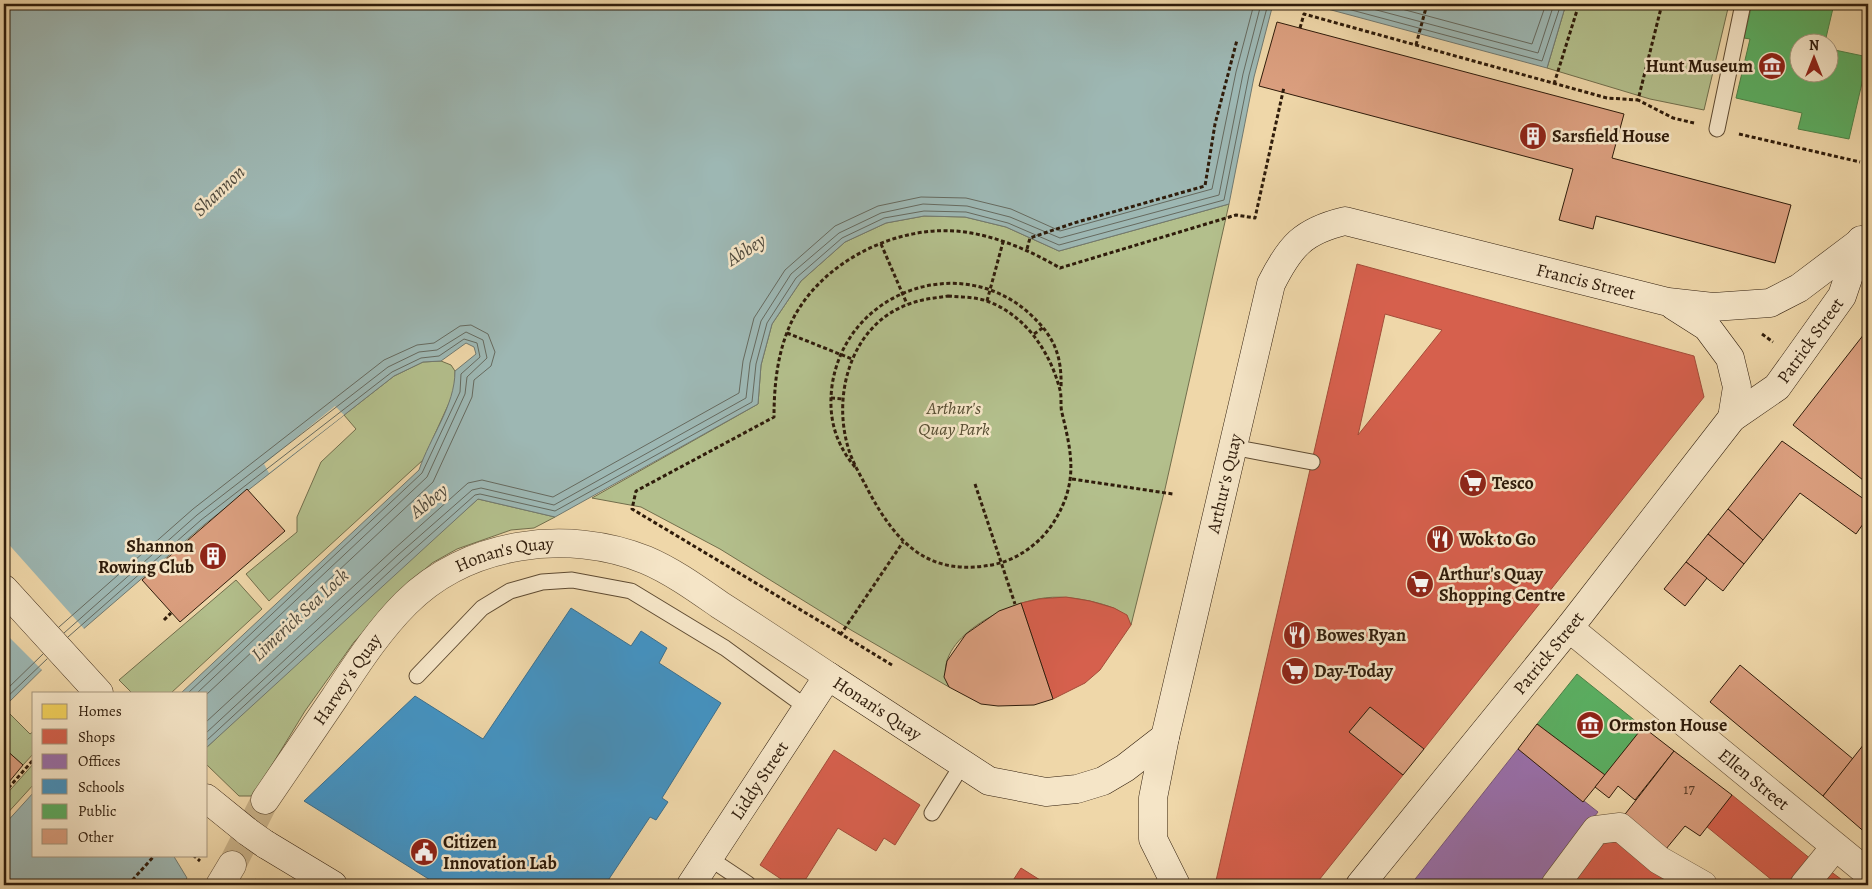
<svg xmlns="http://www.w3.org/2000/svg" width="1872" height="889" font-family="Alegreya,serif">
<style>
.green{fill:#b3bf8c;stroke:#716e4c}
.water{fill:#9db7b3;stroke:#717970}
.pier{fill:#efd7a9}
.homes{fill:#f6d55c;stroke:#ba9e44}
.shops{fill:#d6604d;stroke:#a44c39;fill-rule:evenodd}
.offices{fill:#9970ab;stroke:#79577b}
.schools{fill:#4393c3;stroke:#3d6f8c}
.public{fill:#5aae61;stroke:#4d8247}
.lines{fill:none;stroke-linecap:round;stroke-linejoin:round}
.shore{stroke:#666a5f;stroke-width:1}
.building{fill:#db9f7f;stroke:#2f1c0b}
.minor-tunnel{stroke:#c9b289;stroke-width:28;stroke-dasharray:28 14;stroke-linecap:butt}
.service-casing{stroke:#5f4b32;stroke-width:17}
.minor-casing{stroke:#5f4b32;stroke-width:29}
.secondary-casing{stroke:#2f1c0b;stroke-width:29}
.path{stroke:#2f1c0b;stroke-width:3;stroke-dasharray:4 2.5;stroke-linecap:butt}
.service{stroke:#f5e5c7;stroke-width:15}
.minor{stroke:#f5e5c7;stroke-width:28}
.secondary{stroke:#f5e5c7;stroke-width:28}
.secondary-bridge-casing{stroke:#2f1c0b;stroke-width:29;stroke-linecap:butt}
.secondary-bridge{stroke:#f5e5c7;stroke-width:28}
.labels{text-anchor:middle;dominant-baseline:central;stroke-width:5;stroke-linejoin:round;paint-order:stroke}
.number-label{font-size:15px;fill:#5a3d28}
.poi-label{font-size:18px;font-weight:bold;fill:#2f1c0b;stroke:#f5e5c7;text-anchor:start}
.street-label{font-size:18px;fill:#2f1c0b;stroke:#f5e5c7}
.park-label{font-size:18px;font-style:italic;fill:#574d32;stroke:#f5e5c7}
.water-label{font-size:19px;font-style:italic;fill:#504a3d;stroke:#f5e5c7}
</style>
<rect width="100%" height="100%" fill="#efd7a9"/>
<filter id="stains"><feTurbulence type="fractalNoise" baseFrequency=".004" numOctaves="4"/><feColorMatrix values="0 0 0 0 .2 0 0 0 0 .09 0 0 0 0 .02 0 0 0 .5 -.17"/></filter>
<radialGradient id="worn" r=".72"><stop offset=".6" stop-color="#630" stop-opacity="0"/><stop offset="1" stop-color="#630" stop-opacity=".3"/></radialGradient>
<g class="green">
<path d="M1566 4H1729L1704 110 1650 99 1547 68Z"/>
<path d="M1229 204 1165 489 1131 625C1124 611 1113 607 1098 603 1079 598 1057 595 1038 599 1003 605 928 642 949 687L851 630 720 549 641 507 592 498 758 404 761 365 772 324 801 281 845 242 886 223 924 216 965 217 1006 227 1059 251Z"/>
<path d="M441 361 451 365 455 371V390L423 460 269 601 246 574 297 532V517L321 462 356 429 344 415 394 376 423 362Z"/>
<path d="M478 499 555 517 534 528 511 530 457 549 432 563 408 584 354 642 305 711 253 796H239L206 764V748L315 644Z"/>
<path d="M236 580 262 609 171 693H132L119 680Z"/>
<path d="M8 712 30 734 34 731V753L23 765 4 748V716Z"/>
<path d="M34 763V784L4 817V797Z"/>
</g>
<g class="water">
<path d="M4 4H1273L1254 77 1229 204 1059 251 1006 227 965 217 924 216 886 223 845 242 801 281 772 324 761 365 758 404 555 517 478 499 206 748V693H181L419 470C430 437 455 406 455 371L476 354 474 347 466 343 441 361 423 362 394 376 205 524 81 631 4 707Z"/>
<path d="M1309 4H1566L1547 68Z"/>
<path d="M34 792V855H173L187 878 182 885H4V825Z"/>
</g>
<g class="pier">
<path d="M335 406 344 415 269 473 264 464Z"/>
<path d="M4 539 86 631 44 672 4 632Z"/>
</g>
<path class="homes" d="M255 879 264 885H251Z"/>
<g class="shops">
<path d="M1357 264 1694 356 1704 397 1424 749 1370 707 1349 732 1403 775 1315 885H1215ZM1385 314 1442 330 1358 435Z"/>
<path d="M1066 597 1090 601 1114 608 1127 615 1131 625 1100 670 1085 683 1053 699 1021 603 1039 599Z"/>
<path d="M834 750 920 805 895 845 884 838 876 851 838 828 802 885H790L760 865Z"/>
<path d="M1732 795 1812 860 1790 885H1778L1706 826Z"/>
<path d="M1620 841 1675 885H1567L1596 844Z"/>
<path d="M1021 868 1048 885H1010Z"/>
<path d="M1830 871 1849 885H1819Z"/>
</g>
<path class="offices" d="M1518 749 1598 812 1541 885H1414L1412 883Z"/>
<path class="schools" d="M571 608 631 646 641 631 667 648 659 663 721 703 662 798 668 802 656 820 650 817 605 885H434L435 883 304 801 415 696 483 739Z"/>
<g class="public">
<path d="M1752 4H1834L1825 42H1800V72H1830V49L1868 57 1849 139 1798 129 1802 113 1736 98 1750 39 1744 38Z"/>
<path d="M1577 674 1643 727 1605 775 1537 724Z"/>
</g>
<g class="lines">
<g class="shore">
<path d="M1329 4 1542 61 1561 4"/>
<path d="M1354 4 1538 53 1554 4"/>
<path d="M1383 4 1532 44 1546 4"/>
<path d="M59 627 193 509 384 360 417 345 434 343 460 326 471 325 488 334 495 352 491 366 474 380 472 397 433 482 206 695"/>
<path d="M64 633 197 515 388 367 419 352 437 350 466 332 483 340 487 358 467 377 465 394 427 477 197 693"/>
<path d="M68 637 201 520 392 372 421 358 439 356 464 339 477 343 480 357 461 374 460 392 422 473 188 693"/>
<path d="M4 692 43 654"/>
<path d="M4 700 47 659"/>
<path d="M206 722 393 550 468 483 482 480 553 497 739 393 743 361 754 318 785 270 835 226 878 206 921 197 966 198 1011 209 1060 231 1212 189 1236 72 1254 4"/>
<path d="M206 733 398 555 472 490 481 488 554 505 746 398 750 363 761 321 791 274 839 233 881 213 923 204 967 206 1010 217 1060 238 1219 195 1243 74 1261 4"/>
<path d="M206 741 402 560 475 495 480 494 555 511 752 402 756 364 767 323 796 278 842 238 884 218 924 211 966 212 1008 223 1059 245 1224 200 1249 75 1268 4"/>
</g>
</g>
<g class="building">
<path d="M1277 22 1624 114 1612 158 1791 205 1775 263 1596 216 1593 229 1559 220 1573 169 1259 86Z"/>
<path d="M1868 329V473L1863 480 1793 425Z"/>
<path d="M1782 441 1868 502V517L1856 534 1800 493 1763 540 1728 509Z"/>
<path d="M247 489 285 531 180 622 142 580Z"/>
<path d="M1728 509 1763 540 1744 564 1708 534Z"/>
<path d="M1708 534 1744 564 1723 591 1686 562Z"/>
<path d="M1686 562 1707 578 1685 606 1664 589Z"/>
<path d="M1021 603 1053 699 1034 705 998 706 981 704 949 687 944 677 947 661 966 634 999 611Z"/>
<path d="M1740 665 1853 759 1823 796 1710 702Z"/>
<path d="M1370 707 1424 749 1403 775 1349 732Z"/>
<path d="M1537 724 1605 775 1583 802 1518 749Z"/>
<path d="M1643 727 1674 751 1635 800 1618 786 1609 798 1595 787Z"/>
<path d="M1868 739V835L1823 796Z"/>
<path d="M4 748 23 765 4 788Z"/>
<path d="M1674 751 1732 795 1700 836 1685 826 1661 855 1619 822Z"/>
</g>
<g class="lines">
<path class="minor-tunnel" d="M232 865 265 800"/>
<g class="service-casing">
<g id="service">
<path d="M1717 129 1743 4"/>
<path d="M1232 447 1312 462"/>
<path d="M417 676 482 608 510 591 542 582 572 580 631 591 725 648 806 707"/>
<path d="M932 813 962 765"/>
<path d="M709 858 748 884"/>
</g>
</g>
<g class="minor-casing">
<g id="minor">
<path id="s1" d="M1569 628 1868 873"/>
<path id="s2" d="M265 800C288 766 312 731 335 697 357 664 378 631 406 603 467 542 567 528 646 560 672 571 697 589 720 605 756 628 792 652 828 676"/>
<path d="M220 885 232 865"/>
<path d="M1555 885 1596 830 1620 827 1659 860 1703 885"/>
<path d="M1804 885 1835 847"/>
</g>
</g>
<g class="secondary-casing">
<g id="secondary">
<path d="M1674 306 1707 327 1730 358 1737 387 1732 418"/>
<path d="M4 589 99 693"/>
<path d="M206 798 248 832"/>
<path d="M265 844 333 885"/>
<path id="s3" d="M691 885 828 676 989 781 1046 792 1077 789 1103 781 1125 768 1165 737"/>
<path id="s4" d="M1176 885 1153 839V798L1165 737 1271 284C1290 246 1303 231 1345 221L1668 302 1713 307 1770 303 1799 288 1860 242"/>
<path id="s5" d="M1360 885 1569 628 1732 418 1777 387 1842 296 1861 240"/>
</g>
</g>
<g class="path">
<path d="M1662 4 1638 100 1673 118 1694 123"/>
<path d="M1300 28 1304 14 1607 98 1638 100"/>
<path d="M1416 45 1427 4"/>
<path d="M1554 84 1579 4"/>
<path d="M1739 134 1860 162"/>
<path d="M881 244 907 304"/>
<path d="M1027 249 1030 238 1074 223 1205 186 1215 124 1237 40"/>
<path d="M948 296C961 297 975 297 987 301 1025 315 1050 351 1060 390 1062 397 1060 406 1062 413 1072 454 1078 482 1055 520 1043 541 1019 559 996 564 930 578 897 545 868 490 861 476 852 462 848 447 832 393 852 324 909 304 922 299 935 298 948 296Z"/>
<path d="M987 301 1003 242"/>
<path d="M787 333 852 359"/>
<path d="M1034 334 1044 327"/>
<path d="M1762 334 1773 342"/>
<path d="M831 398 843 399"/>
<path d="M855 467C835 443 828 417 832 386 845 292 960 250 1030 314 1054 336 1062 355 1061 388"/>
<path d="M1072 479 1173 494"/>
<path d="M975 484 1015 604"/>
<path d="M164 620 171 613"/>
<path d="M841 634 632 509 636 491 774 417C774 383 778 347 794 317 825 259 901 223 965 232 999 237 1031 251 1060 268L1236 215 1255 218 1284 87"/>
<path d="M892 665 841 634 903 542"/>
<path d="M4 793 34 759"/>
<path d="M193 855 200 861"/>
<path d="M128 885 155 855"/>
</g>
<use href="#service" class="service"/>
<use href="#minor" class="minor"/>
<use href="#secondary" class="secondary"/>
<g class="secondary-bridge-casing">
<path id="secondary-bridge" d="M248 832 265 844"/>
</g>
<use href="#secondary-bridge" class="secondary-bridge"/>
</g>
<defs>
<g id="museum-disc" transform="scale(1.4375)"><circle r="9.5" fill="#8f2418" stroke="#f5e5c7"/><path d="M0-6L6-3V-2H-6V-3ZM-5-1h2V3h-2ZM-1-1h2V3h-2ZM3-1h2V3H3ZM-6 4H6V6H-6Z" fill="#fff"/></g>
<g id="building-disc" transform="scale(1.4375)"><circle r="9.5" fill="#8f2418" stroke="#f5e5c7"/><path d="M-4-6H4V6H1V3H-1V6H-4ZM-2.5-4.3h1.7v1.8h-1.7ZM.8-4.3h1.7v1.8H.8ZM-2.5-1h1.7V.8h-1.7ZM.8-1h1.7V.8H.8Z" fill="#fff"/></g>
<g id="supermarket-disc" transform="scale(1.4375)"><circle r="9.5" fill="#8f2418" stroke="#f5e5c7"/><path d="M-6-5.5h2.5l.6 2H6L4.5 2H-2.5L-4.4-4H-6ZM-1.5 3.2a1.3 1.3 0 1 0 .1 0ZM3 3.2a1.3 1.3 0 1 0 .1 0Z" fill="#fff"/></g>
<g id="restaurant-disc" transform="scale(1.4375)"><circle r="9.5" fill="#8f2418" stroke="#f5e5c7"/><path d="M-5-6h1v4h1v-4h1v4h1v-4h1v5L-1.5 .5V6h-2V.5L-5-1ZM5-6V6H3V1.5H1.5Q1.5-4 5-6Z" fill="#fff"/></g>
<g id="civic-disc" transform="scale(1.4375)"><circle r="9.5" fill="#8f2418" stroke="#f5e5c7"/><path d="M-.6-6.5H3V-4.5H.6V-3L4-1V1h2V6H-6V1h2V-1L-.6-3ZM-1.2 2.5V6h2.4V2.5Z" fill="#fff"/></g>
</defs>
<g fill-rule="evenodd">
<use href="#museum-disc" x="1772" y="66"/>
<use href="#building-disc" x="1533" y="136"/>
<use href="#supermarket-disc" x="1473" y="483"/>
<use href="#restaurant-disc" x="1440" y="539"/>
<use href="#building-disc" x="213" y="556"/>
<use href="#supermarket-disc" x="1420" y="584"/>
<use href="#restaurant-disc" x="1297" y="635"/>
<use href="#supermarket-disc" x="1295" y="671"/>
<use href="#museum-disc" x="1590" y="725"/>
<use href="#civic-disc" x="424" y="852"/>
</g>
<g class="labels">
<g class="number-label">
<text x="1689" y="789">17</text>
</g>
<g class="poi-label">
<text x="1753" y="66" text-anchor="end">Hunt Museum</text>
<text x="1552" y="136">Sarsfield House</text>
<text x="1492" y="483">Tesco</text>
<text x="1459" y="539">Wok to Go</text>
<text x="194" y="546" text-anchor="end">Shannon<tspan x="194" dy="21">Rowing Club</tspan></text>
<text x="1439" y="574">Arthur's Quay<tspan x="1439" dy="21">Shopping Centre</tspan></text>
<text x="1316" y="635">Bowes Ryan</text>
<text x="1314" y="671">Day-Today</text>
<text x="1609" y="725">Ormston House</text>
<text x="443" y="842">Citizen<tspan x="443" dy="21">Innovation Lab</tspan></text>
</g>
<g class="street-label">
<text stroke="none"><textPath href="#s4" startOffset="970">Francis Street</textPath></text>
<text stroke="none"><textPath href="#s5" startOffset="709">Patrick Street</textPath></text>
<text stroke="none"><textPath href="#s4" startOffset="415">Arthur's Quay</textPath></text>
<text stroke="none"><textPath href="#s2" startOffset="355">Honan's Quay</textPath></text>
<text stroke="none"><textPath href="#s5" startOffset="299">Patrick Street</textPath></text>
<text stroke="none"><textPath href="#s2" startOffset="146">Harvey's Quay</textPath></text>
<text stroke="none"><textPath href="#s3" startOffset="309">Honan's Quay</textPath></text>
<text stroke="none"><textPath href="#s3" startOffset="125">Liddy Street</textPath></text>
<text stroke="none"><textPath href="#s1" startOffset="239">Ellen Street</textPath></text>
</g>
<g class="park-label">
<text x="954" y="408">Arthur's<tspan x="954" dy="21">Quay Park</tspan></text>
</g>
<g class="water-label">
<text transform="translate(219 191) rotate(-44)">Shannon</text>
<text transform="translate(746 250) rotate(-33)">Abbey</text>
<text transform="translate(429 501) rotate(-39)">Abbey</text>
<text transform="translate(300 615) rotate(-43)">Limerick Sea Lock</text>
</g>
</g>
<rect width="1872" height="889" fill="none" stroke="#efd7a9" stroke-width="20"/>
<rect x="5" y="5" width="1862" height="879" fill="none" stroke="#2f1c0b" stroke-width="2.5"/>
<rect x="10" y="10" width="1852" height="869" fill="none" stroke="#2f1c0b"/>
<rect x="32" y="692" width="175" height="165" fill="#f5e5c7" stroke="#a6957c"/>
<rect x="42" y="704" width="25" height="15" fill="#f6d55c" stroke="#a6957c"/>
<text x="78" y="716" font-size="15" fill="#2f1c0b">Homes</text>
<rect x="42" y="729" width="25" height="15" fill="#d6604d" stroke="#a6957c"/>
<text x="78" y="742" font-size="15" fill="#2f1c0b">Shops</text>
<rect x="42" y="754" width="25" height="15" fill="#9970ab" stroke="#a6957c"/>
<text x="78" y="766" font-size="15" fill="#2f1c0b">Offices</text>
<rect x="42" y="779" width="25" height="15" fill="#4393c3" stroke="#a6957c"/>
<text x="78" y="792" font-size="15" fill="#2f1c0b">Schools</text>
<rect x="42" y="804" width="25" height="15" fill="#5aae61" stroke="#a6957c"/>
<text x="78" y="816" font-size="15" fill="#2f1c0b">Public</text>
<rect x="42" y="829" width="25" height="15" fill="#db9f7f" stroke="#a6957c"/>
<text x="78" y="842" font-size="15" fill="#2f1c0b">Other</text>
<g transform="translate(1814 58)"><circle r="24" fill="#f5e5c7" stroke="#a6957c"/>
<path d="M0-4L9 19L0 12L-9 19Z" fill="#8f2418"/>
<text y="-8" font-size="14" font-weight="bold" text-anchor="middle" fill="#2f1c0b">N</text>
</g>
<rect width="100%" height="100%" filter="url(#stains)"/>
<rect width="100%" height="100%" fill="url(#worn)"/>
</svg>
